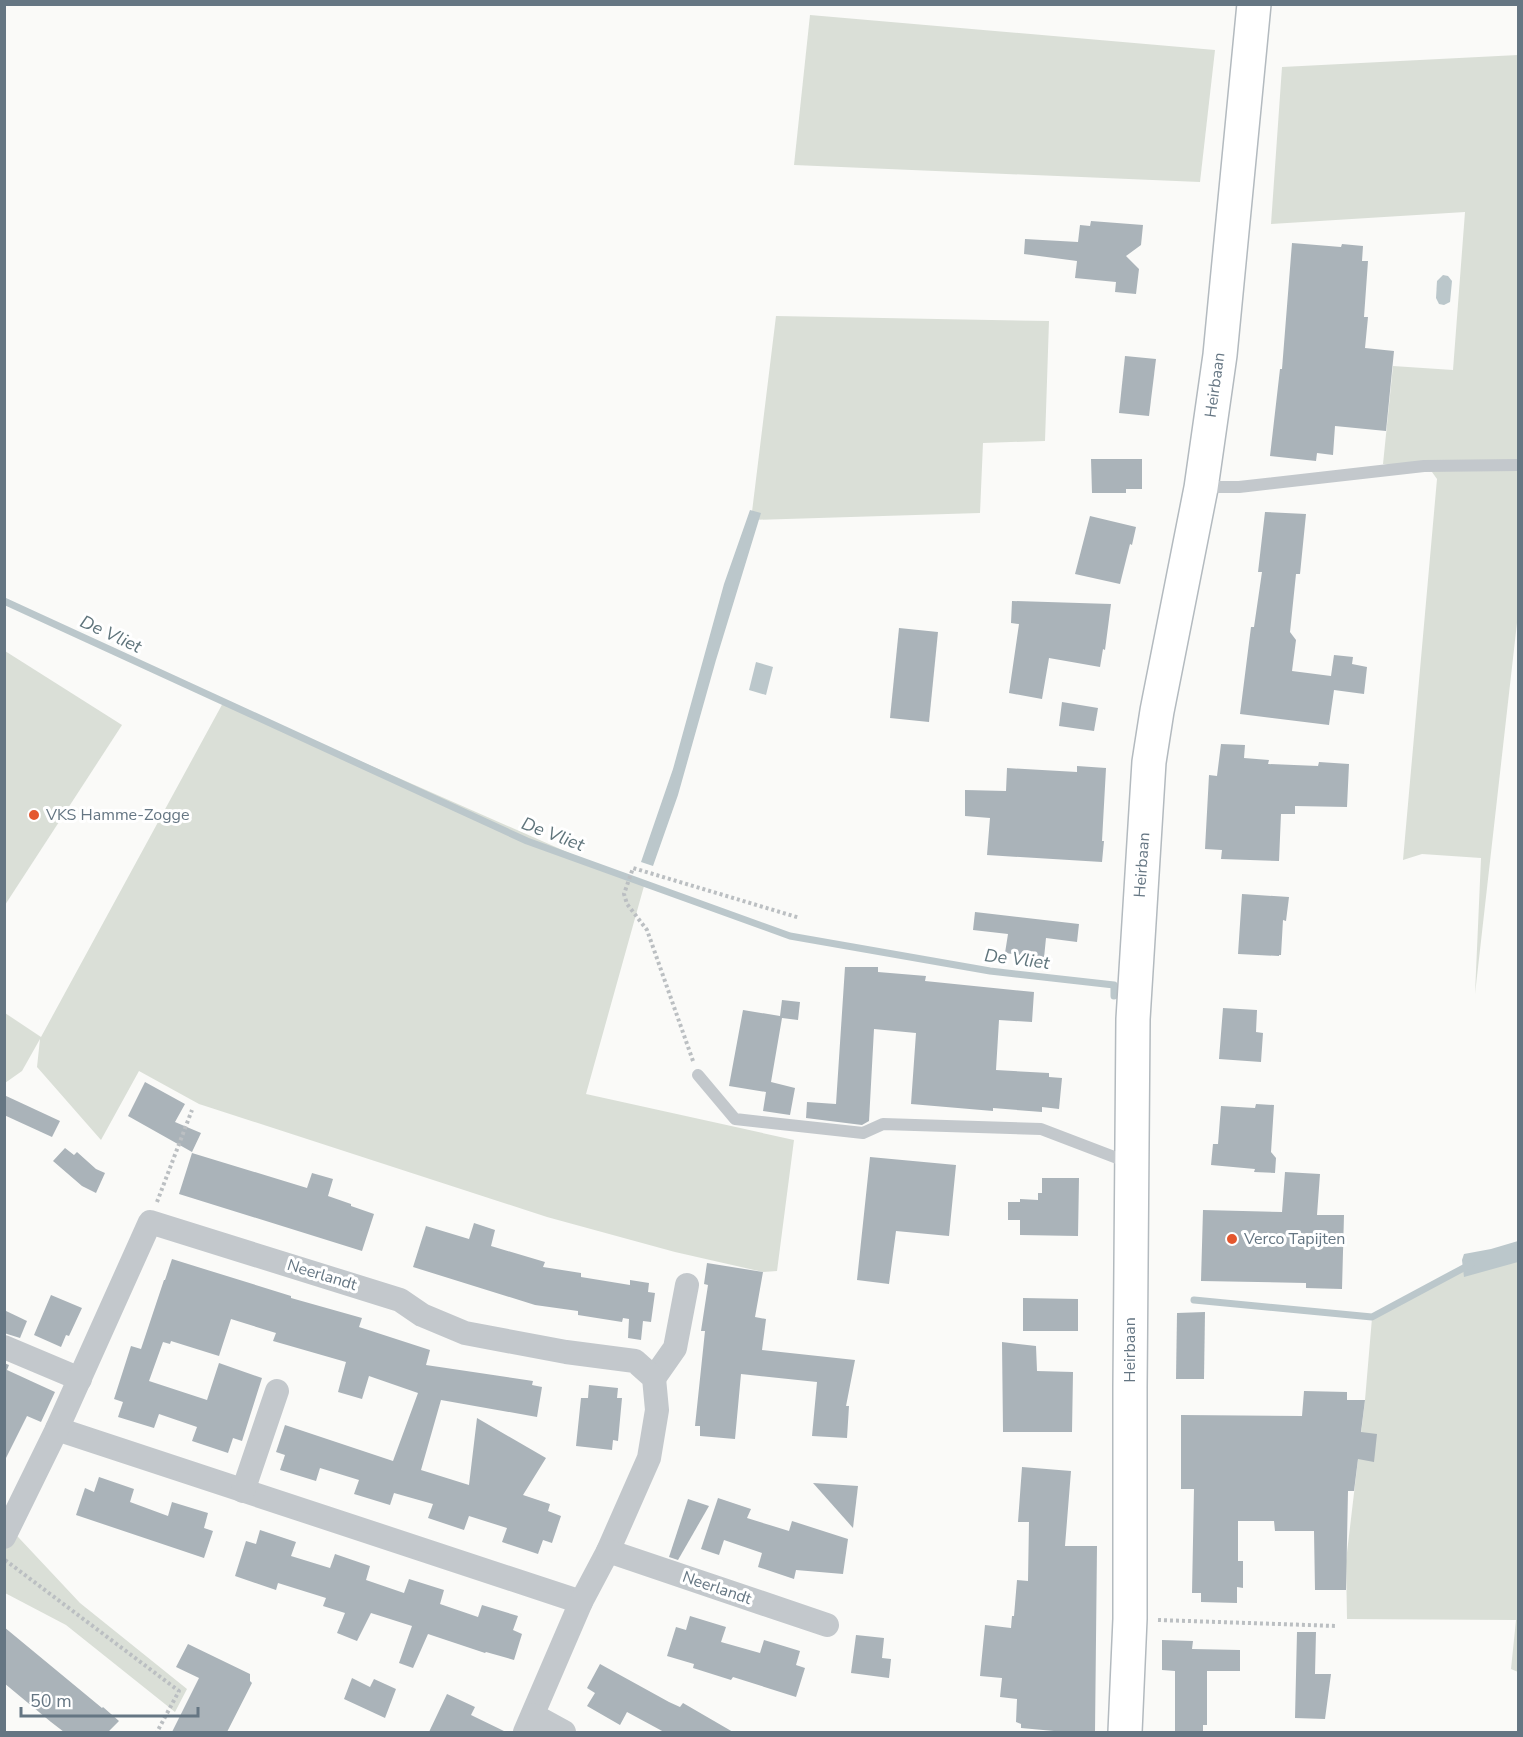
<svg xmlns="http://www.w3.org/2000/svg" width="1523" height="1737" font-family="'Nunito Sans',sans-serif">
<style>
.green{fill:#dadfd7}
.water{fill:#bbc7cb}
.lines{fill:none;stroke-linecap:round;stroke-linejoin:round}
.stream{stroke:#bbc7cb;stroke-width:7}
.building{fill:#aab3b9}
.secondary-casing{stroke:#b3babf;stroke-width:36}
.path{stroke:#bbbfc2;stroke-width:4;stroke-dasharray:3 3;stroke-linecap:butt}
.lane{stroke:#c3c8cc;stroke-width:12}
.street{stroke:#c3c8cc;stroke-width:24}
.secondary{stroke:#fff;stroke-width:33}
.poi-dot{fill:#e4572e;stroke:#fff;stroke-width:2}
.labels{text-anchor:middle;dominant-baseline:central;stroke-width:6;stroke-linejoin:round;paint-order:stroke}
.street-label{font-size:16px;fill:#657683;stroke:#fff}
.poi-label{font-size:16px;fill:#657683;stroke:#fff;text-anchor:start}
.water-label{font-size:18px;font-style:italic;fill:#60757c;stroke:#fff}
</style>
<rect width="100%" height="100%" fill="#fafaf8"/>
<g class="green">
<path d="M810 15 1215 50 1200 182 794 165Z"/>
<path d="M1518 55V614L1475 994 1481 858 1422 854 1403 860 1437 479 1432 472 1383 464 1393 366 1453 370 1465 212 1271 224 1282 67Z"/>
<path d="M776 316 1049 321 1045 441 983 443 980 513 751 520Z"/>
<path d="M5 651 122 725 5 905Z"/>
<path d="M224 701 644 886 586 1094 794 1140 777 1271 763 1272 675 1252 547 1217 199 1104 139 1071 101 1140 37 1067 40 1039 22 1071 5 1083V1013L41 1037Z"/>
<path d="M1518 1245V1672L1511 1669 1516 1620 1347 1619 1346 1561 1365 1400 1372 1318 1370 1315 1461 1267Z"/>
<path d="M4 1522 80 1603 187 1689 175 1712 66 1625 5 1593Z"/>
</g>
<g class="water">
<path d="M1443 275 1448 276 1452 281 1450 302 1444 305 1439 304 1436 298 1437 281Z"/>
<path d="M750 510 761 513 716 660 678 795 653 866 641 862 673 769 724 584Z"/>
<path d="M756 662 773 667 766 695 749 690Z"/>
<path d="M1518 1241V1262L1464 1277 1462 1260 1464 1254 1491 1249Z"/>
</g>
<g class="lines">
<g class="stream">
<path d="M4 601 527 841 790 936 990 971 1114 985V996"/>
<path d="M1194 1300 1372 1317 1471 1264"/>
</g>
</g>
<g class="building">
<path d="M1091 221 1143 225 1141 245 1126 256 1139 269 1136 294 1115 292 1116 282 1075 278 1077 261 1024 254 1025 239 1078 242 1080 225 1090 226Z"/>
<path d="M1292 243 1341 247 1342 244 1363 246 1362 261H1368L1364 317H1368L1365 348 1394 351 1386 431 1335 426 1333 455 1317 453 1316 461 1270 456 1280 369H1282Z"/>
<path d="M1125 356 1156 359 1149 416 1119 413Z"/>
<path d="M1091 459H1142V489H1126V493H1092Z"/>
<path d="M1265 512 1306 514 1300 574H1296L1290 632 1296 640 1292 671 1331 676 1334 655 1353 657 1352 664 1367 667 1364 694 1334 690 1329 725 1240 714 1251 627H1254L1262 572H1258Z"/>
<path d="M1090 516 1136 527 1132 545 1130 544 1120 584 1075 574Z"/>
<path d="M1012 601 1111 604 1105 650 1103 649 1100 667 1049 658 1042 699 1009 693 1019 624 1011 623Z"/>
<path d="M899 628 938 632 929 722 890 718Z"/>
<path d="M1062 702 1098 708 1094 731 1059 726Z"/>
<path d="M1221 744 1245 745 1244 758 1269 760 1268 764 1318 766 1319 762 1349 764 1347 807 1295 806V814H1281L1279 861 1221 859 1222 850 1205 849 1209 775 1217 776Z"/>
<path d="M1077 766 1106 768 1102 841H1104L1102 862 987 855 990 818 965 816V790L1006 791 1007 768 1077 772Z"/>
<path d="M1242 894 1289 897 1286 921 1283 920 1281 955H1279V956L1238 954Z"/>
<path d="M975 912 1079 924 1077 942 1046 938 1044 958 1005 953 1008 934 973 930Z"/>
<path d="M845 967H878V972L926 976 925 981 1034 992 1032 1022 999 1020 996 1070 1049 1073V1077L1062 1078 1059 1109 1042 1107V1112L993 1108V1111L911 1104 916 1033 874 1029 869 1121 862 1125 806 1118 807 1102 836 1104Z"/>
<path d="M782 1000 800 1002 798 1020 782 1018 771 1082 795 1088 790 1115 763 1111 766 1092 729 1086 743 1010 780 1016Z"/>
<path d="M1223 1008 1257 1010 1256 1032 1263 1033 1261 1062 1219 1059Z"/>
<path d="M145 1082 185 1104 175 1122 201 1133 192 1152 128 1116Z"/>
<path d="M4 1095 60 1121 52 1137 4 1115Z"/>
<path d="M1256 1104 1274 1105 1271 1152 1276 1158 1275 1173 1254 1172 1255 1169 1211 1165 1213 1144H1218L1221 1106 1255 1108Z"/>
<path d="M65 1148 74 1155 77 1152 96 1169 105 1173 96 1193 82 1186 53 1161Z"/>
<path d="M192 1153 307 1188 312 1173 333 1179 328 1196 351 1204V1206L374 1214 362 1251 179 1194Z"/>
<path d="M870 1157 956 1165 949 1236 896 1231 889 1284 857 1280Z"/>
<path d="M1285 1172 1320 1174 1317 1215H1344L1342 1289 1306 1288V1283L1201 1281 1203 1210 1282 1212Z"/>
<path d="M1042 1178H1079L1078 1236 1020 1235V1220H1008V1202H1020V1199L1038 1200V1193H1042Z"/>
<path d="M474 1223 495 1230 491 1246 545 1262 543 1267 581 1273V1277L630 1285V1280L649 1283 648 1292 655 1293 651 1322 643 1321 641 1340 628 1338 629 1319 623 1318 622 1322 578 1315V1311L535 1305 413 1267 426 1226 469 1239Z"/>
<path d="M172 1259 291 1296V1298L362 1318 359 1327 430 1350 426 1365 533 1381 532 1385 542 1387 537 1417 441 1400 421 1470 469 1485 477 1418 546 1458 523 1495 550 1504 548 1511 561 1516 552 1543 543 1540 538 1554 502 1542 507 1528 469 1516 464 1530 428 1518 433 1504 394 1493 390 1505 354 1494 359 1480 320 1468 316 1481 280 1470 285 1455 276 1452 285 1425 393 1461 418 1393 369 1376 362 1399 338 1392 346 1362 273 1341 276 1333 231 1319 219 1356 171 1341 170 1344 163 1342 149 1381 207 1400 219 1363 262 1378 242 1441 233 1438 228 1453 192 1441 197 1427 159 1414 154 1428 118 1417 123 1402 114 1399 131 1346 141 1349 164 1280H165Z"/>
<path d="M707 1263 763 1272 755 1317 766 1319 762 1350 855 1360 846 1406H849L847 1438 812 1436 817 1382 741 1374 735 1439 700 1436V1426H695L705 1331H701L708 1285 704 1284Z"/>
<path d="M51 1295 82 1308 69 1336 66 1335 61 1347 34 1335Z"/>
<path d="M1023 1298 1078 1299V1331H1023Z"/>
<path d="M4 1310 27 1321 20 1338 4 1333Z"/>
<path d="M1205 1312 1204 1379H1176L1177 1313Z"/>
<path d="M1002 1342 1036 1346 1037 1371 1073 1372 1072 1432H1003Z"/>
<path d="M4 1363 9 1365 7 1370 55 1392 41 1422 27 1416 4 1462Z"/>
<path d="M589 1385 618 1388 617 1398H622L618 1441 613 1440 612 1450 576 1446 581 1398H588Z"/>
<path d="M1304 1391 1347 1392V1400H1365L1361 1432 1377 1434 1374 1462 1358 1459 1354 1491H1348L1346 1590H1315L1314 1531H1275L1274 1521H1238V1561H1243V1588L1237 1587V1603L1201 1602V1593H1192L1194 1489H1181V1415L1302 1416Z"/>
<path d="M1022 1467 1071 1471 1065 1546H1097L1095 1732H1065L1021 1728V1724L1016 1722 1017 1699 1000 1697 1002 1678 980 1676 985 1625 1011 1628 1012 1616H1014L1017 1580 1028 1581 1029 1522H1018Z"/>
<path d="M99 1477 134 1489 130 1502 168 1516 172 1502 208 1513 204 1528 213 1531 204 1558 76 1515 85 1488 94 1492Z"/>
<path d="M813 1483 858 1486 853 1528Z"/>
<path d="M718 1498 751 1509 747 1518 789 1531 792 1521 848 1539 843 1574 796 1570 794 1579 758 1567 762 1553 724 1540 719 1555 701 1549Z"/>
<path d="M688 1499 709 1506 678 1560 669 1557Z"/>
<path d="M260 1530 296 1542 291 1556 330 1568 335 1554 370 1566 366 1580 404 1593 409 1579 444 1590 440 1604 478 1617 482 1605 518 1616 513 1630 522 1634 514 1660 486 1652 485 1653 428 1634 413 1668 399 1663 412 1626 371 1613 357 1641 337 1633 345 1613 323 1606 326 1598 278 1583 276 1590 235 1576 246 1541 256 1544Z"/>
<path d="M690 1616 726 1627 721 1642 760 1653 764 1640 800 1651 796 1665 805 1668 796 1697 733 1677 731 1680 693 1668 694 1664 667 1656 676 1627 686 1630Z"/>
<path d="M4 1627 102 1708 103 1707 119 1721 108 1732H64L51 1722 4 1683Z"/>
<path d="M1297 1632H1316L1315 1674H1331L1325 1719 1295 1718Z"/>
<path d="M856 1635 884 1638 882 1658 891 1659 889 1678 851 1673Z"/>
<path d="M1162 1640 1193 1641 1192 1649 1240 1650V1671H1207V1725H1203V1732H1175V1671L1162 1670Z"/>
<path d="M188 1644 250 1674V1681L252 1683 227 1732H172L199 1678 176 1667Z"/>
<path d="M600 1664 669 1702 680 1707 683 1703 733 1732H664L627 1712 620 1725 587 1706 595 1693 587 1688Z"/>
<path d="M352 1678 370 1687 374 1679 396 1689 385 1718 344 1699Z"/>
<path d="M447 1694 475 1707 471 1715 506 1732H429Z"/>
</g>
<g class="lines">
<g class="secondary-casing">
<path id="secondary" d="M1125 1732 1130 1619V1388L1133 1019 1149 762 1157 711 1201 488 1220 355 1254 4"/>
</g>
<g class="path">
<path d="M693 1061 647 930 627 904 624 894 633 868 800 918"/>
<path d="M157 1202 192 1110"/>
<path d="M5 1560 179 1691 157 1732"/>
<path d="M1158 1620 1337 1626"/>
</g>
<g class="lane">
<path d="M1203 487H1239L1424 466 1518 465"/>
<path d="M698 1075 735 1119 863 1133 883 1124 1041 1129 1130 1163"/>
</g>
<g class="street">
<path d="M4 1347 80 1379"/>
<path d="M654 1378 675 1348 687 1285"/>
<path d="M57 1429 581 1602"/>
<path d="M243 1491 277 1391"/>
<path d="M4 1537 57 1429 150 1222 400 1300 422 1315 465 1333 566 1352 635 1361 654 1378 657 1410 649 1458 608 1551 581 1602 525 1732"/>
<path d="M608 1551 827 1625"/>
<path d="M533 1715 564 1732"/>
</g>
<use href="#secondary" class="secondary"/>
</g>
<g class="poi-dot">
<circle cx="34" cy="815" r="6"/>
<circle cx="1232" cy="1239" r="6"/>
</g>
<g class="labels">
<g class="street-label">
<text transform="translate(1215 385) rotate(-82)">Heirbaan</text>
<text transform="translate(1142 865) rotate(-86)">Heirbaan</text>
<text transform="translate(322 1275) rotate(17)">Neerlandt</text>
<text transform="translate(1130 1350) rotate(-90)">Heirbaan</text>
<text transform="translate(717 1588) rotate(19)">Neerlandt</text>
</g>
<g class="poi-label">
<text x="46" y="815">VKS Hamme-Zogge</text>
<text x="1244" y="1239">Verco Tapijten</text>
</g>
<g class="water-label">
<text transform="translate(111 634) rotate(25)">De Vliet</text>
<text transform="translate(553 834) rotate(21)">De Vliet</text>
<text transform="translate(1017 959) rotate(7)">De Vliet</text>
</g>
</g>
<rect width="1523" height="1737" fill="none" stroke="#657683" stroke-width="12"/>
<path d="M21 1707v9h177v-9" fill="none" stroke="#657683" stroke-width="3"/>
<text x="30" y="1707" font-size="18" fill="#657683" stroke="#ffffff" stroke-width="4.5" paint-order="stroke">50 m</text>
</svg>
